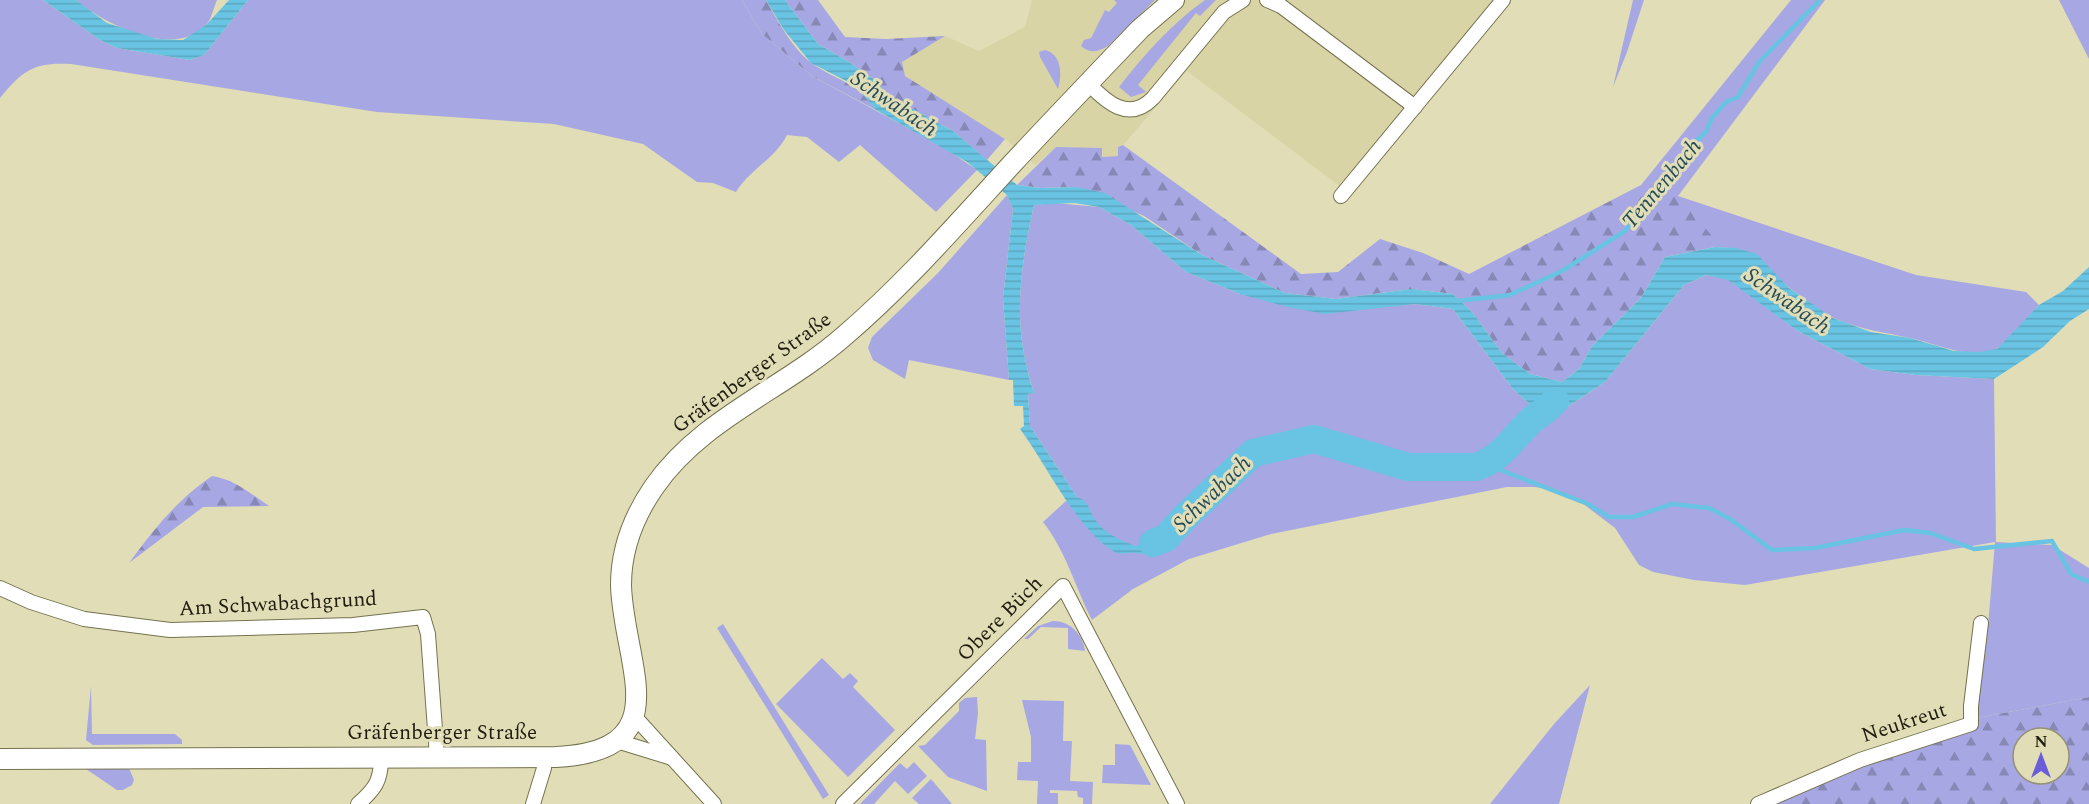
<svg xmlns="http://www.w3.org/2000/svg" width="2089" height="804" font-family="Spectral,serif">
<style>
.built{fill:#d8d4a6}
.green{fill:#a7a8e3}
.forest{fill:url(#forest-firs);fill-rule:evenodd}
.water{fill:url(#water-rules)}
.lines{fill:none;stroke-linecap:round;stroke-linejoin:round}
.stream{stroke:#69c3e2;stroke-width:4.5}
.river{stroke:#69c3e2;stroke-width:28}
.minor-casing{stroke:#75724f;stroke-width:16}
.secondary-casing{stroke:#75724f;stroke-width:22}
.minor{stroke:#fff;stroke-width:14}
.secondary{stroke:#fff;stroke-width:20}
.labels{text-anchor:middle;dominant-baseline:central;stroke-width:6;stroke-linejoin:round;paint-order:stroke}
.street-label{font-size:21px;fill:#1f1d0f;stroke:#e0ddb7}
.water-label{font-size:22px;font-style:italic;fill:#244b59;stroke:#e0ddb7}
</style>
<defs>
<pattern id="forest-firs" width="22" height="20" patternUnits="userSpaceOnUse" patternTransform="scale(1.5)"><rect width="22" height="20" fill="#a7a8e3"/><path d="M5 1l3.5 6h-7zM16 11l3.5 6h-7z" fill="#8788b6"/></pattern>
<pattern id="water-rules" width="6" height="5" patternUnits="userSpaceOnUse" patternTransform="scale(1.5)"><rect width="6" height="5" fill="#69c3e2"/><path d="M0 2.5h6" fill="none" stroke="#5ba7c1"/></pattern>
</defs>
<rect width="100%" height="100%" fill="#e0ddb7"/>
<path class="built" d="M1032 0H1502L1341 187 1187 71 1123 145 1118 147 1119 156 1102 157V149L1056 147 1035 165 1002 136H997L905 76 902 62 945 36 979 51 1025 27Z"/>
<g class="green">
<path d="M0 0H43L100 40 117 48 190 60 204 55 248 0H742L762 34 812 76 943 147 977 170 936 212 860 145 839 162 807 137 787 135C775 159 751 168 736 192L713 183 697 182 643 144 554 124 377 112 71 64C34 62 23 70 0 98Z"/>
<path d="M76 0H217C214 7 211 20 206 25 173 60 105 24 76 0Z"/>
<path d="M1114 0H1155L1108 46C1097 52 1091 54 1081 46L1084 40 1091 38 1105 10 1109 12 1117 3Z"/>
<path d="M1205 0H1216L1200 16 1196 13 1138 85 1146 92 1131 97 1119 87C1144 55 1171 24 1205 0Z"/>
<path d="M1633 0H1644L1627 52 1613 87Z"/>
<path d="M1791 0H1825L1678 196 1916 275 2026 292 2039 305C2029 315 2006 346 1994 350 1965 359 1938 344 1910 338 1883 332 1862 330 1836 319 1822 313 1810 302 1798 294 1758 267 1772 249 1715 247 1708 221 1663 200 1641 185Z"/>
<path d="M2059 0H2089V59Z"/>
<path d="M1045 50C1062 54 1062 75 1058 89L1040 57 1039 52Z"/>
<path d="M1007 195 1013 209 1003 298 1009 380 909 360 905 379 873 360 868 348 872 337 938 273Z"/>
<path d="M1055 203 1099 207 1131 225 1186 272 1240 294 1374 307 1415 304 1453 309 1513 389 1536 410 1527 423 1537 427 1605 382 1684 285 1706 275 1728 279 1798 331 1870 369 1916 375 1994 379 1996 542 2052 545 2089 568V697L1971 719 1988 626 1995 542 1745 585 1694 580 1653 572 1639 565 1615 528 1582 503 1558 491 1535 487H1507L1271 534 1189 559 1133 589 1092 620C1075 587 1066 551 1043 522L1066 501 1077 497 1030 426 1028 394 1035 393C1030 384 1029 376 1027 367 1013 313 1022 259 1034 205Z"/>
<path d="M1053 621C1070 621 1083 634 1085 651L1068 649V628L1041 627 1028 639H1024L1038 626Z"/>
<path d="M723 624 829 795 823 799 717 628Z"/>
<path d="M822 658 843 679 850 673 858 681 853 687 895 730 848 777 776 704Z"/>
<path d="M1590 685 1559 804H1490L1554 724Z"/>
<path d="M91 686 92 734H175L182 740V744L93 745 86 740Z"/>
<path d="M977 697 978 713 975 739 986 740 987 791 948 777 918 746 925 745 959 711V703L965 698Z"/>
<path d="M1022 700 1064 701 1063 741H1072L1070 781 1093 782 1092 804H1083V798L1078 797 1077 791 1050 790V793H1058V804H1037L1038 781 1017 780 1018 762H1031V737Z"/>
<path d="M1115 744 1130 745 1151 785 1102 783 1103 765H1115Z"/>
<path d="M914 762 927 776 908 794 895 781 874 804H860L900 763 907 769Z"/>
<path d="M129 768 134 780 132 785 123 790H117L86 769Z"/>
<path d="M931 779 952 804H919L912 798Z"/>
</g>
<g class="forest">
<path d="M742 0H766C778 21 793 50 813 64 839 82 856 81 876 110L812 76 762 34Z"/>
<path d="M785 0H818L845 37 886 39 945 36 902 62 905 76 1005 139 987 160 953 131 889 96 876 81 849 62 818 44Z"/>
<path d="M1123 145 1301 274 1338 272 1380 239 1423 253 1469 274 1641 185 1678 196 1712 236 1715 247 1665 257 1641 298 1592 346 1579 369 1562 382 1530 374 1502 353 1472 312 1453 294 1411 289 1336 299 1285 293 1202 255 1144 216 1076 187 1041 188 1017 185 1056 147 1102 148V157L1118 156V147Z"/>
<path d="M212 476C234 479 251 494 269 506L203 507 129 563C155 528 176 501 212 476Z"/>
<path d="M2089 697V804H1763L1971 719ZM2023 738H2059V774H2023Z"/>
</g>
<g class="water">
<path d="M43 0H76L107 23 157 39 183 40 206 25 229 0H248L204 55 190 60 117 48 100 40Z"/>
<path d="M766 0H785L818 44 849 62 876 81 889 96 953 131 1017 185 1041 188 1076 187 1105 193 1202 255 1285 293 1336 299 1411 289 1453 294 1472 312 1502 353 1530 374 1562 382 1579 369 1592 346 1641 298 1665 257 1715 247 1736 248 1757 254 1789 288 1833 318 1871 332 1910 338 1954 351 1979 352 1997 349 2039 305 2063 291 2089 267V309L2070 321 2043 347 1994 379 1916 375 1870 369 1798 331 1728 280 1706 275 1684 285 1605 382 1558 413 1536 410 1513 389 1453 309 1415 304 1325 314 1288 307 1240 294 1186 272 1131 225 1099 207 1074 203 1034 205C1022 259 1013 313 1027 367 1029 377 1030 384 1035 393L1028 394 1030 426 1077 497C1090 502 1088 509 1094 518 1104 534 1119 539 1135 546L1148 542 1183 519C1172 541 1161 557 1135 553 1128 552 1120 556 1113 551 1075 527 1047 465 1020 429L1024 426 1023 406H1014L1013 380H1009L1003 298 1013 209 1007 195 967 162 876 110 856 86 811 63 784 30Z"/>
</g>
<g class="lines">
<g class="stream">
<path d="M1457 301 1510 295 1562 271 1625 231 1654 191 1684 160 1690 147 1706 132 1712 118 1726 102 1738 97 1759 62 1820 0"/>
<path d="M1485 464 1588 504 1609 517H1633L1672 504 1709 508 1730 519 1772 550 1815 548 1904 530 1930 533 1974 549 2052 541 2071 574 2089 582"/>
</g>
<path class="river" d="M1153 543 1166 538 1183 519 1253 453 1314 439 1408 467H1476C1505 457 1513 436 1533 419 1541 413 1548 409 1555 401"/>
<g class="minor-casing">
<g id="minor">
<path d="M1267 0 1281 6 1415 107"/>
<path d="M1088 83C1106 102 1129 123 1153 98L1224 12 1243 0"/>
<path d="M1341 196 1503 0"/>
<path d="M0 588 31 602 84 619 170 630 353 625 423 617 428 634 437 757"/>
<path d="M634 716 714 804"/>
<path d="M617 741 672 758"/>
<path d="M358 804C375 789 381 781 381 758"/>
<path d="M533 804 544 768V757"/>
<path d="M843 804 1063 586 1177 804"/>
<path d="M1758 804 1860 760 1971 724V706L1981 623"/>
</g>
</g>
<g class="secondary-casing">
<path id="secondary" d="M0 759 556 757C681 751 623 664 621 585 621 550 634 516 654 487 701 419 782 390 843 337 904 285 957 224 1012 164 1054 119 1097 74 1140 29L1174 0"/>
</g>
<use href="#minor" class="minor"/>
<use href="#secondary" class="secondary"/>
</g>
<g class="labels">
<g class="street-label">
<text transform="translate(752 373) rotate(-36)">Gräfenberger Straße</text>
<text transform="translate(278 604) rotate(-3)">Am Schwabachgrund</text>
<text transform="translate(1000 619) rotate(-45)">Obere Büch</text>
<text transform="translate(1904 723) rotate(-18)">Neukreut</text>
<text x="442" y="733">Gräfenberger Straße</text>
</g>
<g class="water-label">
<text transform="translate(894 104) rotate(34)">Schwabach</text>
<text transform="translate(1662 184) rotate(-50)">Tennenbach</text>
<text transform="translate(1787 301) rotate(35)">Schwabach</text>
<text transform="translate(1212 494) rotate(-44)">Schwabach</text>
</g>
</g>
<g transform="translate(2041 756)"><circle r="28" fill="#e0ddb7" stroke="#939074" stroke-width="1.5"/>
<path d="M0-4.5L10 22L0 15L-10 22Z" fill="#6a5ed8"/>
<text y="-9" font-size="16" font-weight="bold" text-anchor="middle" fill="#1f1d0f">N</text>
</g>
</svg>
